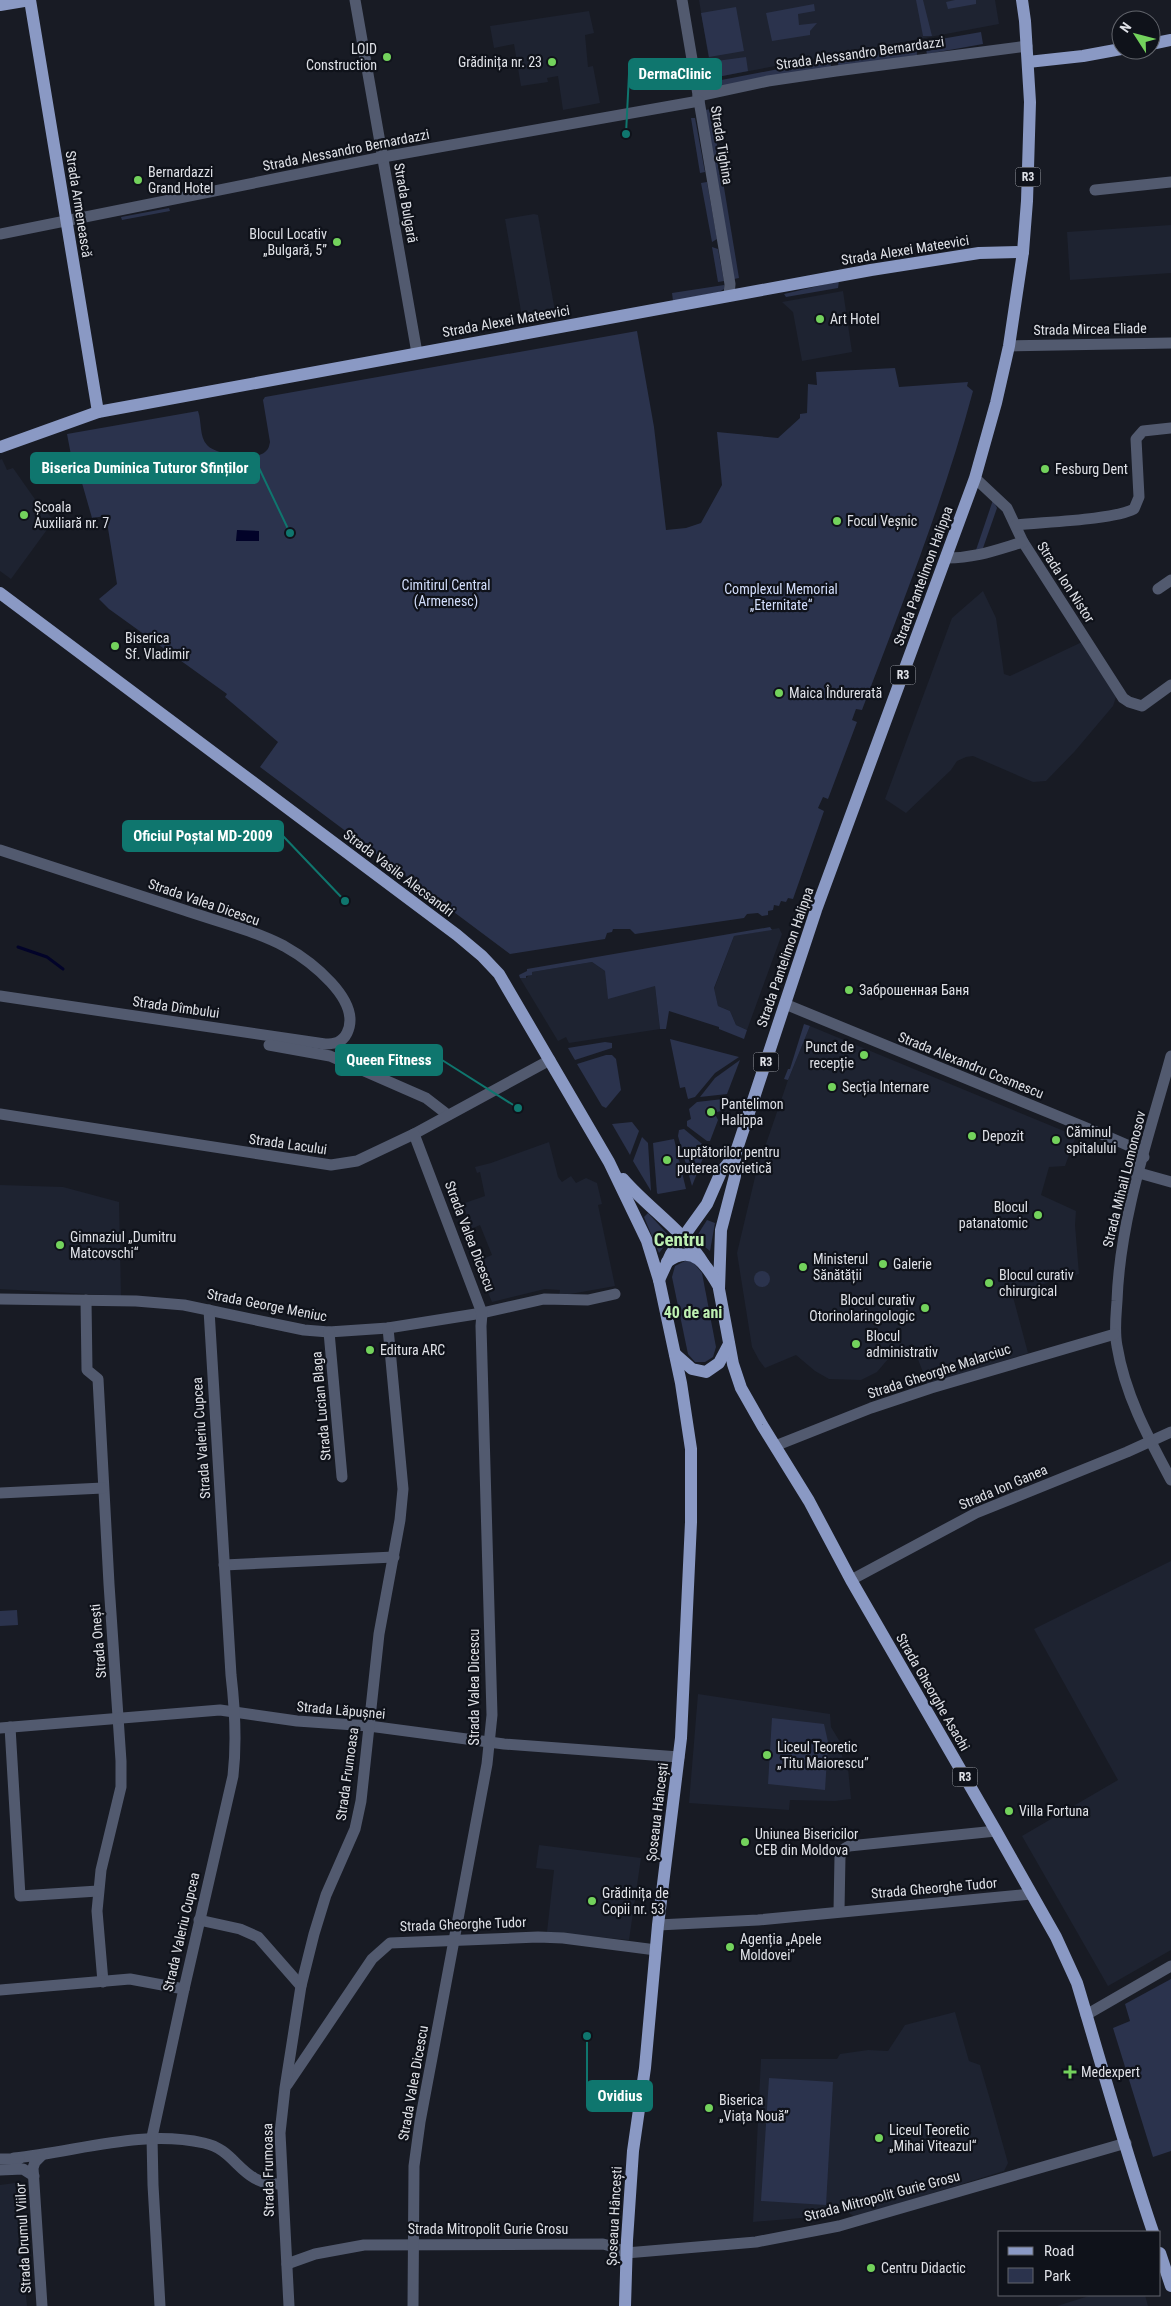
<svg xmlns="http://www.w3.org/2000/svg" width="1171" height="2306" font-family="'Roboto Condensed',sans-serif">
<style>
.built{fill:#1e2331}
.green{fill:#2b334d}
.water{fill:#020329}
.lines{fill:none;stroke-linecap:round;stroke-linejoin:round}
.stream{stroke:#020329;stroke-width:3}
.minor{stroke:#525a6f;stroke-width:11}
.major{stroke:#8a99c4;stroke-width:12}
.poi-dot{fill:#73d25c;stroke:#0f121a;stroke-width:2}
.labels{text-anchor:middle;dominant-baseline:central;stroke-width:4.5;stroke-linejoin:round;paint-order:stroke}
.shield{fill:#0f121a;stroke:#a1a3aa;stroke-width:1}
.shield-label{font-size:12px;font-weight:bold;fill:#dfe1e7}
.poi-label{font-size:14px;fill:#dfe1e7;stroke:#0f121a;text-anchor:start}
.street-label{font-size:14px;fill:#dfe1e7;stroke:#0f121a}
.park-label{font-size:14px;fill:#d3defc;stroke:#0f121a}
.quarter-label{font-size:16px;font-weight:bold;fill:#bdf0b1;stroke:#0f121a}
.district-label{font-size:19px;font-weight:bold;fill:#bdf0b1;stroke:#0f121a}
.leader{fill:none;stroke:#0f766e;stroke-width:2}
.callout-dot{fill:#0f766e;stroke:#0f121a;stroke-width:2}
.callout{fill:#0f766e;stroke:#0f766e;stroke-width:2}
.callout-label{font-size:15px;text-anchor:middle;font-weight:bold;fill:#fff}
</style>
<rect width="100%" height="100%" fill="#181b24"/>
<g class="built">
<path d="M699 0H995L999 24 712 78Z"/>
<path d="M589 11 594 33 585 35 588 67 593 66 600 103 563 110 558 76 547 78 548 82 521 86 514 44 494 48 490 26Z"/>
<path d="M534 214 538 215 555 311 522 317 505 219Z"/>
<path d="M1171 225V273L1070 280 1067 232Z"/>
<path d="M843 291 852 352 802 361 793 312 782 302Z"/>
<path d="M2 459 7 470 13 468 39 505 54 520 11 579 0 571V460Z"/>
<path d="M983 591 996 618 1004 674 1010 676 1082 642 1116 697 1113 706 1075 751 1046 781 1033 782 973 756 966 757 957 761 951 770 906 813 885 799 952 618Z"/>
<path d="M779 928 782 934 747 1030 736 1025 730 1011 718 1006 714 989 734 936Z"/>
<path d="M592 962 605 971 655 986 660 1029 569 1043 566 1037 558 1041 520 978H526L532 972Z"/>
<path d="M810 1026 1076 1136 1065 1166 1049 1167 1041 1195 1076 1211 1075 1225 1079 1274 1012 1293 1028 1353 928 1385 912 1344 894 1352 877 1372 861 1380 829 1379 815 1371 796 1355 765 1368 759 1360 752 1347 737 1253 756 1173 788 1080Z"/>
<path d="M549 1142 558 1177 562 1182 571 1176 576 1183 586 1178 597 1183 602 1204 598 1205 615 1286 559 1296 560 1290 545 1289 492 1302 479 1271 486 1267 483 1259 492 1255 480 1225 471 1229 465 1210 456 1213 453 1207 485 1196 480 1172 477 1173 475 1167 491 1163Z"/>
<path d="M0 1185 63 1187 119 1202 121 1296 0 1289Z"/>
<path d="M1171 1561V1950L1108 1986 1022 1836 1118 1780 1034 1629Z"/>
<path d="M698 1694 830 1714 831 1727 840 1742 844 1768H848L851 1799 835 1801 790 1800 789 1810 689 1803Z"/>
<path d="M539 1845 641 1858 629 1940 547 1932 554 1870 536 1868Z"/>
<path d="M955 2012 969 2061 980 2065 994 2113 1008 2163 1004 2171 855 2217 849 2213 848 2206 835 2208 825 2216 753 2222 761 2059H837L840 2054 868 2050 888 2051 905 2025Z"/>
<path d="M15 2183 27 2306H0V2185Z"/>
<path d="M1092 2295H1145L1148 2306H1057Z"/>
</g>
<g class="green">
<path d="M916 0H923L932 36H923Z"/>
<path d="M955 0H976V4L948 9 946 2Z"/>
<path d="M814 4 815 11 798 14 799 25 817 23 810 31V35L772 41 766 13Z"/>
<path d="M736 7 744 51 709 57 701 13Z"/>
<path d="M981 32 983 44 927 54 924 42Z"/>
<path d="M916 43 917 55 839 67 836 57Z"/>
<path d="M746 57 748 71 712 78 709 62Z"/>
<path d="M830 59 831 67 712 88 711 82Z"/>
<path d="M711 109 739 278 734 279 705 110Z"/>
<path d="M691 118H695L705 172 700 173Z"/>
<path d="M707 182 717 239 712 242 701 183Z"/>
<path d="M169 208 170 211 122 220 121 217Z"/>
<path d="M712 247 718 249 724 281 718 282Z"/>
<path d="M839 281 838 288 786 297 784 294Z"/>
<path d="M724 285V289L719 292 673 301 672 293Z"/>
<path d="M637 331 654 427 666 530 686 528 701 523 722 485 717 432 778 438 800 418V414L807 413 808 384 817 385 816 372 895 368 899 387 968 382 967 386 973 391C944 500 902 604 862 710L856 709 852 720 857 722 828 799 823 797 818 808 824 811 793 899 788 898 786 902 781 901 779 906 774 905 773 910 768 911V915L762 916 758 913 747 914 744 918 635 934 630 929H613L612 932 607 933 605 939 510 954 260 767 278 742 225 697 227 694 109 609 99 599 117 584 106 516 92 518 74 455H71L67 434 198 411C202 422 199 436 207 445 216 455 255 461 265 452 269 449 269 446 270 442L263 400 265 397Z"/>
<path d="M993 500 997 508 983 548 975 553Z"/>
<path d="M770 927 772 930 734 936 714 988 718 1006 730 1011 736 1025 747 1030 744 1039 719 1029V1027L669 1011 666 1029H660L655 986 608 999 605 971 592 962 532 972V975L526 976V978H520L519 975 527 971V969Z"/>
<path d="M804 1024 810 1026 788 1080 784 1079 788 1069H790Z"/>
<path d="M670 1039 739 1057 715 1073 695 1097 688 1099 685 1087 680 1088Z"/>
<path d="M605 1042 612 1043V1048L575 1060 568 1048Z"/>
<path d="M606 1055H612L616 1059 621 1090 606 1108 602 1106 577 1064Z"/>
<path d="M740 1060 727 1094 700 1097 715 1078Z"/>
<path d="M723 1099 725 1103 721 1111 717 1112 711 1110 709 1113 716 1116 718 1120 710 1141H707L687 1126V1121L691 1119 689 1109 697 1102Z"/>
<path d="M632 1122 639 1131 630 1155 612 1124Z"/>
<path d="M684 1129 707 1148 692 1186 678 1136 679 1130Z"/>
<path d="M642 1137 648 1143 651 1191 633 1161Z"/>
<path d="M674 1139 686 1189 658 1194 657 1193 653 1143Z"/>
<path d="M648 1213 671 1238 659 1253 644 1217Z"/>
<path d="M707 1220 715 1223 710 1251 695 1239Z"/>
<path d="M687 1260 693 1262 702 1273 716 1347 713 1357 705 1362H695L688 1354 672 1277 675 1266Z"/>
<circle cx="762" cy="1279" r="8"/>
<path d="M17 1610 18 1625 0 1626V1611Z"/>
<path d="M772 1718 824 1724 828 1742 825 1790 768 1784Z"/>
<path d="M1171 1979V2151L1153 2157 1113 2028 1130 2021 1125 2004Z"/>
<path d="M769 2078 833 2082 826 2205 761 2201Z"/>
</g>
<path class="water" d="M237 530 259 531V541H236Z"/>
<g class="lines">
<path class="stream" d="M18 947 47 957 63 969"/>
<g class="minor">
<path d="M355 0 417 353"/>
<path d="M682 0 730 284 729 296"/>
<path d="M698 96 768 81 836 71 1027 46"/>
<path d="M1095 190 1171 182"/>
<path d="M0 234 383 157 699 101"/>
<path d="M1009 346 1171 343"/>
<path d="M975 478 1007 508 1023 542 1123 698 1129 702 1142 706 1171 685"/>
<path d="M1016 525C1043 522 1113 520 1134 509L1139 497 1136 439 1143 431 1171 428"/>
<path d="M947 558C976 558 996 550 1023 542"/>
<path d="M1158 589 1171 580"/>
<path d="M0 850C61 870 122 890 184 910 216 921 253 930 284 946 309 960 363 1000 347 1033 342 1043 334 1044 325 1044L0 996"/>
<path d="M785 1004 1111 1138 1134 1148 1144 1157"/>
<path d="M269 1045 330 1056 426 1098 448 1115"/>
<path d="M1171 1056C1149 1136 1120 1217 1117 1301 1116 1316 1114 1331 1117 1346 1125 1395 1148 1437 1171 1480"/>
<path d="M0 1114 331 1165 357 1161 414 1134 550 1060"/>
<path d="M1139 1173 1171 1182"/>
<path d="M0 1299 136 1301 184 1305 304 1330 329 1332 388 1328 482 1313 544 1299 588 1300 615 1294"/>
<path d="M86 1300 87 1370 98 1379 109 1584 121 1761V1787L101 1870 97 1911 103 1982"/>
<path d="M329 1332 342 1477"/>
<path d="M775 1446 871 1408 931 1388 1115 1334"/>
<path d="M0 1493 103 1488"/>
<path d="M224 1565 394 1557"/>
<path d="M851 1580 976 1513 1127 1452 1171 1432"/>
<path d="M10 1727 20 1896 98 1891"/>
<path d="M0 1728 220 1710 297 1721 369 1726 504 1744 679 1757"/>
<path d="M839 1911 840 1856 844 1849 849 1846 996 1831"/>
<path d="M199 1920 240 1929 258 1937 301 1986"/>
<path d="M658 1925 758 1920 1031 1894"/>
<path d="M0 1990 130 1979 184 1989"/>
<path d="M1086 2015 1171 1966"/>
<path d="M287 2085 372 1959 390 1943 538 1937 563 1938 656 1950"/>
<path d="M14 2158C77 2152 140 2129 204 2143 238 2150 240 2186 282 2184"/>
<path d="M0 2159H19"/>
<path d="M0 2170 23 2169 34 2176"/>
<path d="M287 2264 315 2254 364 2245 603 2244 614 2247 626 2253 756 2242 839 2226 1126 2143"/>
<path d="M42 2306 33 2168 35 2162 42 2155"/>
<path d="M160 2306 153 2185 152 2137 184 1989 233 1776C237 1741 235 1709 231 1675L209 1310"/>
<path d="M289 2306 280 2133 285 2088 301 1986 314 1934 326 1895 355 1829 361 1801 379 1634 400 1520 403 1489 388 1328"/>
<path d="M413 2306 414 2166 420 2122 487 1764 492 1715 481 1326 482 1313 414 1134"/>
</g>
<g class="major">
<path d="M30 0 98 412"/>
<path d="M1022 0 1025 21 1030 102 1027 201 1023 252 1009 346 996 403 975 478 816 910 735 1155V1176L721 1230 719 1289 733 1364 741 1388 762 1425 809 1501 851 1580 996 1831 1056 1937 1077 1983C1102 2066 1125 2150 1153 2232"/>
<path d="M0 5 30 0"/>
<path d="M1151 44 1171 40"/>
<path d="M1028 62 1083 56 1121 49"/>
<path d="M0 447 98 412 871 270 979 253 1023 252"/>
<path d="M0 593 457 935 482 956 499 974 609 1162 647 1241 659 1280 681 1383 691 1449V1522L681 1738 658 1925 645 2068 633 2151 627 2240 625 2306"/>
<path d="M623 1179C648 1208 684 1231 704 1264"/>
<path d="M667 1262C693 1242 707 1266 719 1287"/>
<path d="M659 1280 671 1254 707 1204 721 1172 735 1155"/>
<path d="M675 1354 692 1369 706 1372 719 1363 729 1344"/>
<path d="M1160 2253 1171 2286"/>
</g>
</g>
<g class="poi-dot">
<circle cx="387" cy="57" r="5"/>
<circle cx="552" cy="62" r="5"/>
<circle cx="138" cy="180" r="5"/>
<circle cx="337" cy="242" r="5"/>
<circle cx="820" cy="319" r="5"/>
<circle cx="1045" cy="469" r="5"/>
<circle cx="24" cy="515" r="5"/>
<circle cx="837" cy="521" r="5"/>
<circle cx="115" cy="646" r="5"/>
<circle cx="779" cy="693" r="5"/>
<circle cx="849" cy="990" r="5"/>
<circle cx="864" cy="1055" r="5"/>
<circle cx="832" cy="1087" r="5"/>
<circle cx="711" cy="1112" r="5"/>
<circle cx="972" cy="1136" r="5"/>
<circle cx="1056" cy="1140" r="5"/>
<circle cx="667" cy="1160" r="5"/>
<circle cx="1038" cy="1215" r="5"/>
<circle cx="60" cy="1245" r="5"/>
<circle cx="883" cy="1264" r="5"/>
<circle cx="803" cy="1267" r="5"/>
<circle cx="989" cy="1283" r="5"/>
<circle cx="925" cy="1308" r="5"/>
<circle cx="856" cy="1344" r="5"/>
<circle cx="370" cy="1350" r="5"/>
<circle cx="767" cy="1755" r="5"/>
<circle cx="1009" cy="1811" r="5"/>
<circle cx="745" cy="1842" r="5"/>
<circle cx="592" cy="1901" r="5"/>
<circle cx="730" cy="1947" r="5"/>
<path d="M1067.5 2064.5h5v5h5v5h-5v5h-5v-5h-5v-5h5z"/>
<circle cx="709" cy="2108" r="5"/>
<circle cx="879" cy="2138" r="5"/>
<circle cx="871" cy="2268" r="5"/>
</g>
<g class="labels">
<g class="shield">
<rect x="1015.5" y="167.5" width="25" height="19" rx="4"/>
<rect x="890.5" y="665.5" width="25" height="19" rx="4"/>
<rect x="753.5" y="1052.5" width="25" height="19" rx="4"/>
<rect x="952.5" y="1767.5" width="25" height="19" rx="4"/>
</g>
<g class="shield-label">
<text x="1028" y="177">R3</text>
<text x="903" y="675">R3</text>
<text x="766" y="1062">R3</text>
<text x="965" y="1777">R3</text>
</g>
<g class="poi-label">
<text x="377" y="49" text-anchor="end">LOID<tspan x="377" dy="16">Construction</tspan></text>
<text x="542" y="62" text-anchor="end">Grădinița nr. 23</text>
<text x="148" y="172">Bernardazzi<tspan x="148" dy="16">Grand Hotel</tspan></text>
<text x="327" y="234" text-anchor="end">Blocul Locativ<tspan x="327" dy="16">„Bulgară, 5”</tspan></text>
<text x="830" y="319">Art Hotel</text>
<text x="1055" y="469">Fesburg Dent</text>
<text x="34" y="507">Școala<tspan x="34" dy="16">Auxiliară nr. 7</tspan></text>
<text x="847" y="521">Focul Veșnic</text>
<text x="125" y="638">Biserica<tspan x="125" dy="16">Sf. Vladimir</tspan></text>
<text x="789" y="693">Maica Îndurerată</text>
<text x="859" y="990">Заброшенная Баня</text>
<text x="854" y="1047" text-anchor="end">Punct de<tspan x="854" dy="16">recepție</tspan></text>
<text x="842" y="1087">Secția Internare</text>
<text x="721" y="1104">Pantelimon<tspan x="721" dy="16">Halippa</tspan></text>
<text x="1066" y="1132">Căminul<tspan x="1066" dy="16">spitalului</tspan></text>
<text x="982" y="1136">Depozit</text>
<text x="677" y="1152">Luptătorilor pentru<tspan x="677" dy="16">puterea sovietică</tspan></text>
<text x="1028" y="1207" text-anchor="end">Blocul<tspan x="1028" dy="16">patanatomic</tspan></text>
<text x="70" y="1237">Gimnaziul „Dumitru<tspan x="70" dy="16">Matcovschi“</tspan></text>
<text x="813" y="1259">Ministerul<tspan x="813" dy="16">Sănătății</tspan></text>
<text x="893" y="1264">Galerie</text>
<text x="999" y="1275">Blocul curativ<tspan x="999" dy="16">chirurgical</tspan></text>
<text x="915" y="1300" text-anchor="end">Blocul curativ<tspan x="915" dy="16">Otorinolaringologic</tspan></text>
<text x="866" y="1336">Blocul<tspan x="866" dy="16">administrativ</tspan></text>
<text x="380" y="1350">Editura ARC</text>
<text x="777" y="1747">Liceul Teoretic<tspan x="777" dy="16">„Titu Maiorescu”</tspan></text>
<text x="1019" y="1811">Villa Fortuna</text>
<text x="755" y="1834">Uniunea Bisericilor<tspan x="755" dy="16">CEB din Moldova</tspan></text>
<text x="602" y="1893">Grădinița de<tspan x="602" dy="16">Copii nr. 53</tspan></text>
<text x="740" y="1939">Agenția „Apele<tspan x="740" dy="16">Moldovei”</tspan></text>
<text x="1081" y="2072">Medexpert</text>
<text x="719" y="2100">Biserica<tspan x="719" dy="16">„Viața Nouă”</tspan></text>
<text x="889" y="2130">Liceul Teoretic<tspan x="889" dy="16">„Mihai Viteazul“</tspan></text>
<text x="881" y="2268">Centru Didactic</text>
</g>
<g class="street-label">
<text transform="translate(860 53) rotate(-8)">Strada Alessandro Bernardazzi</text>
<text transform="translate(722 145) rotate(81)">Strada Tighina</text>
<text transform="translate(346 150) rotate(-11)">Strada Alessandro Bernardazzi</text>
<text transform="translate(406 203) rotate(80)">Strada Bulgară</text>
<text transform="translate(79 204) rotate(81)">Strada Armenească</text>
<text transform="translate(905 250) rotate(-9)">Strada Alexei Mateevici</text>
<text transform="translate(506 321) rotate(-10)">Strada Alexei Mateevici</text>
<text transform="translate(1090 329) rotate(-1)">Strada Mircea Eliade</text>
<text transform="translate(923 576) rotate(-70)">Strada Pantelimon Halippa</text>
<text transform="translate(1066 582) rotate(57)">Strada Ion Nistor</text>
<text transform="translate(399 873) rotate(37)">Strada Vasile Alecsandri</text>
<text transform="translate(204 902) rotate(19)">Strada Valea Dicescu</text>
<text transform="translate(785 957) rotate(-71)">Strada Pantelimon Halippa</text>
<text transform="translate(176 1007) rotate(8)">Strada Dîmbului</text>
<text transform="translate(971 1065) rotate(22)">Strada Alexandru Cosmescu</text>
<text transform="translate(288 1144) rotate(8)">Strada Lacului</text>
<text transform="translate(1124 1179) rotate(-76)">Strada Mihail Lomonosov</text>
<text transform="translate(470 1236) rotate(69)">Strada Valea Dicescu</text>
<text transform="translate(267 1305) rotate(11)">Strada George Meniuc</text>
<text transform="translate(939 1371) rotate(-18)">Strada Gheorghe Malarciuc</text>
<text transform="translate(321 1406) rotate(-95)">Strada Lucian Blaga</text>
<text transform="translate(201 1438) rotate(-94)">Strada Valeriu Cupcea</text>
<text transform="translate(1003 1487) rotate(-23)">Strada Ion Ganea</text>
<text transform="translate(98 1641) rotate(-95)">Strada Onești</text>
<text transform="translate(474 1687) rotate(-90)">Strada Valea Dicescu</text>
<text transform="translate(933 1692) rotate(60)">Strada Gheorghe Asachi</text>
<text transform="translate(341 1710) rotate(5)">Strada Lăpușnei</text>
<text transform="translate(347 1774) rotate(-82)">Strada Frumoasa</text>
<text transform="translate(657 1812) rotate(-83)">Șoseaua Hâncești</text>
<text transform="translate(934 1888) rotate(-5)">Strada Gheorghe Tudor</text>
<text transform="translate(463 1924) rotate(-2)">Strada Gheorghe Tudor</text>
<text transform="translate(181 1932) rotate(-77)">Strada Valeriu Cupcea</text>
<text transform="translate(413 2083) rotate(-80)">Strada Valea Dicescu</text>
<text transform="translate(268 2170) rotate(-91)">Strada Frumoasa</text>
<text transform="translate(882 2196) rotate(-15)">Strada Mitropolit Gurie Grosu</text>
<text transform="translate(614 2216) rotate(-87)">Șoseaua Hâncești</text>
<text x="488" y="2229">Strada Mitropolit Gurie Grosu</text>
<text transform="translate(23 2238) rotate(-93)">Strada Drumul Viilor</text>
</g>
<g class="park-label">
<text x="446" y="585">Cimitirul Central<tspan x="446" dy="16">(Armenesc)</tspan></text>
<text x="781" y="589">Complexul Memorial<tspan x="781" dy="16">„Eternitate“</tspan></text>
</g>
<g class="quarter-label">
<text x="693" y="1312">40 de ani</text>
</g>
<g class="district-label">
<text x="679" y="1239">Centru</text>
</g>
</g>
<path class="leader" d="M626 134L629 74M290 533L259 468M345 901L283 836M518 1108L442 1060M587 2036L587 2096"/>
<g class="callout-dot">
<circle cx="626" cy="134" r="5"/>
<circle cx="290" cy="533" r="5"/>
<circle cx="345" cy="901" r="5"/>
<circle cx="518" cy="1108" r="5"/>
<circle cx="587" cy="2036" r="5"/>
</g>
<g class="callout">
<rect x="629" y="59" width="92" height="30" rx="5"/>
<rect x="31" y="453" width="228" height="30" rx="5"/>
<rect x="123" y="821" width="160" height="30" rx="5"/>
<rect x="336" y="1045" width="106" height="30" rx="5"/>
<rect x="587" y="2081" width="65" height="30" rx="5"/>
</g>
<g class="callout-label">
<text x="675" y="79">DermaClinic</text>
<text x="145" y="473">Biserica Duminica Tuturor Sfinților</text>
<text x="203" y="841">Oficiul Poștal MD-2009</text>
<text x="389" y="1065">Queen Fitness</text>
<text x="620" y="2101">Ovidius</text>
</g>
<rect x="998" y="2231" width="162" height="65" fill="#0f121a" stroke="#62656c"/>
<rect x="1008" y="2247" width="25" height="8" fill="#8a99c4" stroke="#62656c"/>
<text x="1044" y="2256" font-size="15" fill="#dfe1e7">Road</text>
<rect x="1008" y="2268" width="25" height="15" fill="#2b334d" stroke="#62656c"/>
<text x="1044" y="2281" font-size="15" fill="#dfe1e7">Park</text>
<g transform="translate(1136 35) rotate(306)"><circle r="24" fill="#0f121a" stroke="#62656c"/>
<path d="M0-4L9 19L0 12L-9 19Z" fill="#73d25c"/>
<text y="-8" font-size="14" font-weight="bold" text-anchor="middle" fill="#dfe1e7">N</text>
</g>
</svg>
